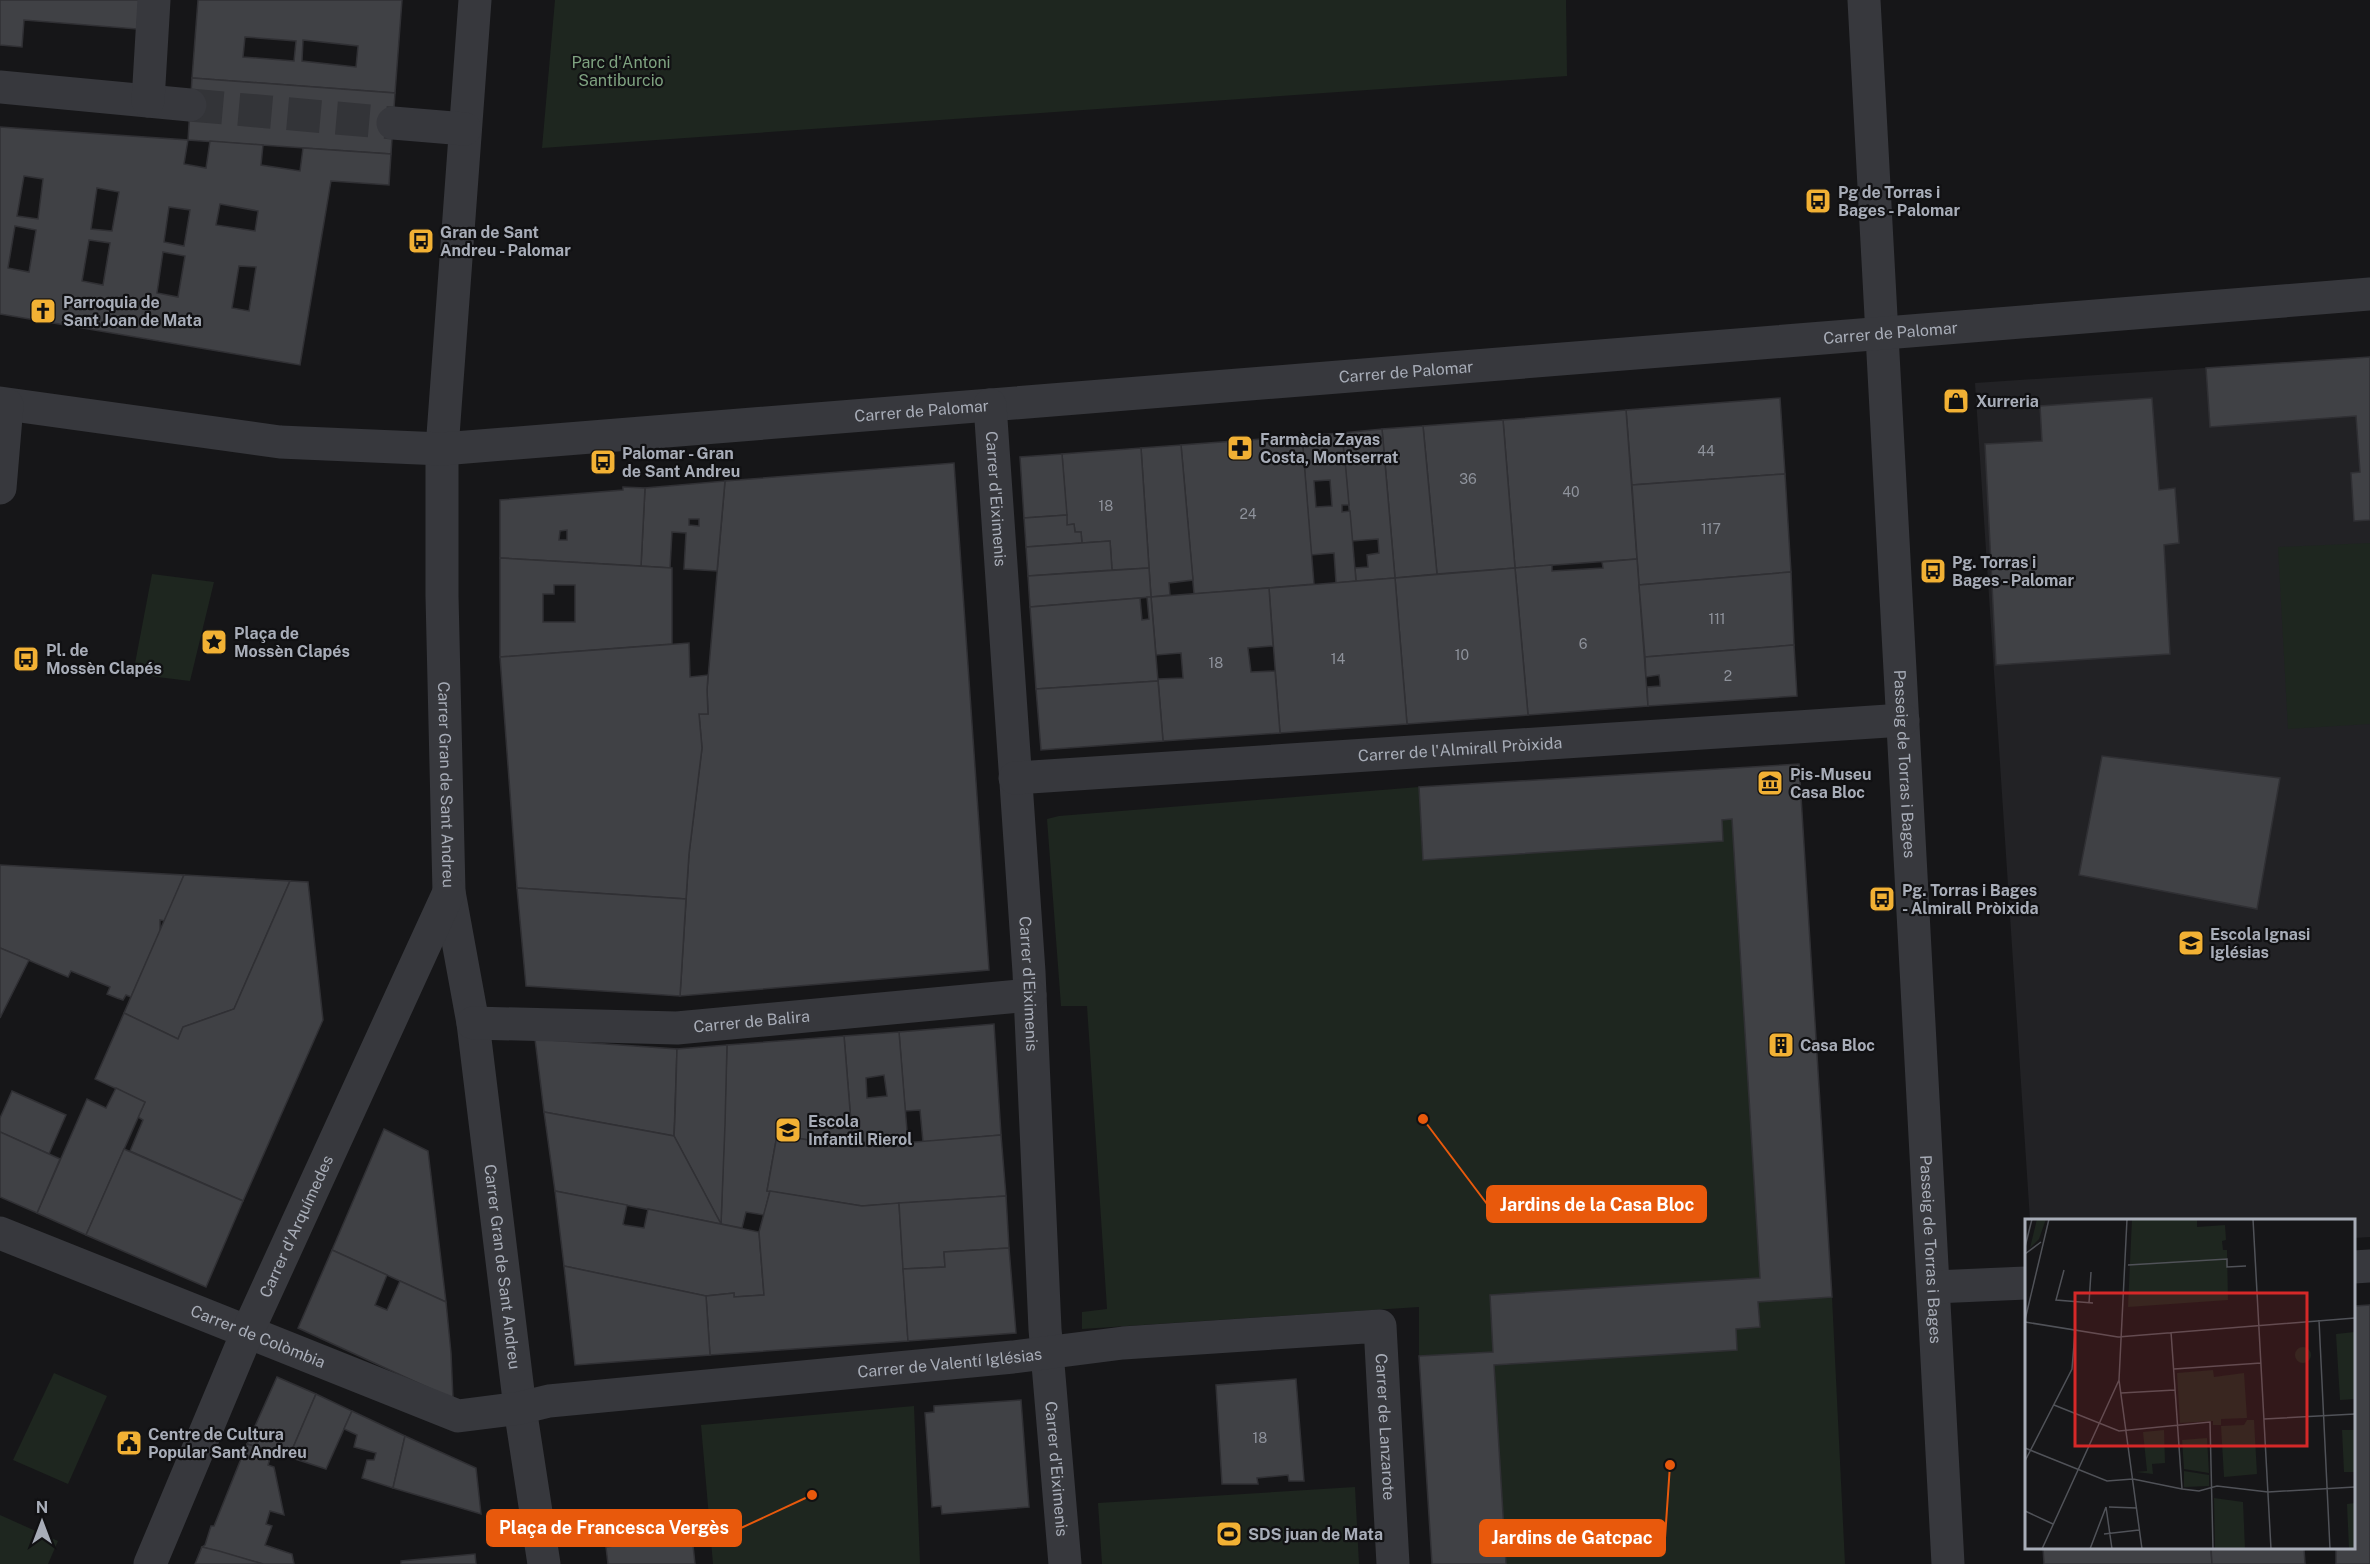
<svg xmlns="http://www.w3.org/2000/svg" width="2370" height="1564" font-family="'Public Sans',sans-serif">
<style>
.built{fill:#222225}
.green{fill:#1e261f}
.building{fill:#404145;stroke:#303034;stroke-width:1.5;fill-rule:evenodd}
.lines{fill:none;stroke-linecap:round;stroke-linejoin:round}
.minor-tunnel{stroke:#333438;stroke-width:33;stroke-dasharray:33 16;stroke-linecap:butt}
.minor{stroke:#37383d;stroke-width:33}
.labels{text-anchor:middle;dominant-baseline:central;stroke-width:4.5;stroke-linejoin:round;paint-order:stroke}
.number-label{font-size:14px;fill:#8e929b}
.park-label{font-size:16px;fill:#7fa381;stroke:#111113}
.poi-label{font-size:16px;font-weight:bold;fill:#a8adb8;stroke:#111113;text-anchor:start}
.street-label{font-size:16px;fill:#a8adb8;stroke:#111113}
.inset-road{fill:none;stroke:#505258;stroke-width:1.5}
.view{fill:#d62828;fill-opacity:0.15;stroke:#d62828;stroke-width:3}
.inset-edge{fill:none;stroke:#a8adb8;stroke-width:3}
.leader{fill:none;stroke:#e8590c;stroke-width:2}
.callout-dot{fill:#e8590c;stroke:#111113;stroke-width:2}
.callout{fill:#e8590c;stroke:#e8590c;stroke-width:2}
.callout-label{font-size:18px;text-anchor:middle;font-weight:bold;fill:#fff}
</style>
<rect width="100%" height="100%" fill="#161618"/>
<path class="built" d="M2370 357V1237L2354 1238V1220H2030L1975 383Z"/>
<g class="green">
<path d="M555 0H1566L1567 76 542 148Z"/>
<path d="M2370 543V724L2288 729 2278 547Z"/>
<path d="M152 574 214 582 190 681 133 674Z"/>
<path d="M1419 787 1423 860 1723 841 1722 820 1732 819 1760 1278 1490 1295 1493 1352 1419 1356V1307L1082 1329V1312L1107 1309 1087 1006H1061L1047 819 1059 816Z"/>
<path d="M1832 1297 1845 1564H1506L1494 1365 1737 1350 1736 1329 1760 1327 1758 1302Z"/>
<path d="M54 1373 107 1396 68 1484 13 1460Z"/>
<path d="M914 1406 920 1564H713L701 1425Z"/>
<path d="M1355 1487 1359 1564H1102L1098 1503Z"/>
<path d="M0 1515 58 1541 48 1564H0Z"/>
</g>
<g class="building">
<path d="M0 0H139L137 29 24 20 22 47 0 45Z"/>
<path d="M198 0H402L395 93 192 78ZM245 37 296 41 294 61 243 57ZM303 40 358 46 356 67 302 61Z"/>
<path d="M192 78 395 93 391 154 188 140Z"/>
<path d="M0 127 188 140 184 164 206 168 210 141 263 145 261 165 300 171 303 148 391 154 389 185 331 181 300 365 0 314ZM24 176 43 179 38 219 17 216ZM97 188 119 192 112 231 91 229ZM220 204 258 211 255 231 216 225ZM169 207 190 210 184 246 164 242ZM15 226 36 230 29 272 8 268ZM89 240 110 243 103 285 82 281ZM163 252 185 256 178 297 157 293ZM239 266 256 267 249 311 232 308Z"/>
<path d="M2370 357V520L2354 521 2351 473 2360 472 2356 416 2210 427 2206 368Z"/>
<path d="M1780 398 1785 474 1632 485 1626 410Z"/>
<path d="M2152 398 2159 490 2175 488 2179 543 2164 545 2170 654 1996 665 1985 444 2042 441 2040 406Z"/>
<path d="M1626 410 1637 559 1515 568 1503 420Z"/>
<path d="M1503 420 1515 568 1437 574 1423 426Z"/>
<path d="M1423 426 1437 574 1395 578 1382 429Z"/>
<path d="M1382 429 1395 578 1356 581 1355 568 1368 567 1367 555 1379 553 1378 539 1352 541 1342 433Z"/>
<path d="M1342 433 1344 454 1336 455 1337 460H1345L1349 505H1342V512L1350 511 1356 581 1336 583 1334 553 1311 555 1302 436ZM1330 480 1332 506 1316 507 1314 481Z"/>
<path d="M1302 436 1314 584 1194 594 1181 445Z"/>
<path d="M1181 445 1193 580 1169 583 1170 595 1151 597 1141 448Z"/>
<path d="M1141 448 1149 568 1112 570 1110 541 1082 543 1081 532H1075L1074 524 1067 525 1062 454Z"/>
<path d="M1062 454 1067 515 1024 518 1020 457Z"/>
<path d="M954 463 989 970 680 996 689 854 702 748 699 714H708L707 690 725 481Z"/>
<path d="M1785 474 1791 572 1639 585 1632 485Z"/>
<path d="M725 481 717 571 684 569 686 533 672 532 670 568 641 566 645 488ZM689 519H699V526L689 525Z"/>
<path d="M623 487 645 488 641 566 500 558V500L623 490ZM567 530V540H559L560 531Z"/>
<path d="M1067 515V525L1074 524 1075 532H1081L1082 543 1026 547 1024 518Z"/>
<path d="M1110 541 1112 570 1028 576 1026 547Z"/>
<path d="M500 558 672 568V644L500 657ZM554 585H575V622H543V594H554Z"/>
<path d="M1637 559 1648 706 1528 715 1515 568 1552 565V571L1603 568 1602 562Z"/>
<path d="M1149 568 1151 597 1030 607 1028 576Z"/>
<path d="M1515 568 1528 715 1407 724 1395 578Z"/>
<path d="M1791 572 1794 645 1645 657 1639 585Z"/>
<path d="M1395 578 1407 724 1280 733 1269 588Z"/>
<path d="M1269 588 1273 646 1248 648 1251 672 1275 671 1280 733 1163 741 1158 679 1183 678 1181 653 1156 655 1151 597Z"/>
<path d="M1147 597H1151L1158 681 1036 689 1030 607 1140 598 1142 620 1149 619Z"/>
<path d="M689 643 690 677 708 675 707 690 708 714H699L702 748 689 854 686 899 517 888 500 657Z"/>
<path d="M1794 645 1797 696 1648 706 1647 687 1660 686V682L1659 675 1646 677 1645 657Z"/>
<path d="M1158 681 1163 741 1041 750 1036 689Z"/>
<path d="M2102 756 2280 778 2257 909 2079 875Z"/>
<path d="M1799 764 1832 1297 1758 1302 1760 1327 1736 1329 1737 1350 1494 1365 1506 1564H1432L1419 1356 1493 1352 1490 1295 1760 1278 1732 819 1722 820 1723 841 1423 860 1419 787Z"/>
<path d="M0 865 184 875 165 921 160 920V931L131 997 126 995 123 1000 117 998 107 994 110 987 71 971 68 977 0 948Z"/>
<path d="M184 875 290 881 234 1009 183 1027 178 1039 124 1013Z"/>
<path d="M290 881 308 882 323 1020 243 1201 130 1151 143 1120 138 1117 145 1102 95 1079 124 1013 178 1039 183 1027 234 1009Z"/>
<path d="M517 888 686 899 680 996 526 986Z"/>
<path d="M0 948 29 960 0 1018Z"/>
<path d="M994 1024 1001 1135 923 1142 920 1110 905 1111 899 1032Z"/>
<path d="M899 1032 908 1143 892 1144V1135L868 1136 870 1146 853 1147 844 1036ZM884 1075 887 1096 867 1098 866 1078Z"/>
<path d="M844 1036 853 1147 777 1135 767 1191H770L764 1215 746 1212 742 1228 721 1224 727 1045Z"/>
<path d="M535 1039 677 1049 674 1136 544 1112Z"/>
<path d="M727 1045 725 1125 721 1224 674 1136 675 1117 677 1049Z"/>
<path d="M116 1088 145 1102 86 1235 37 1213 87 1099 106 1108Z"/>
<path d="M12 1091 66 1115 49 1154 0 1132V1118Z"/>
<path d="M544 1112 674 1136 721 1224 555 1191Z"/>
<path d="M384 1129 428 1151 446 1302 332 1250Z"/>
<path d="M0 1132 60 1159 37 1213 0 1197Z"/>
<path d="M777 1135 853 1147 1001 1135 1006 1196 862 1206 767 1191Z"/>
<path d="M124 1149 243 1201 206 1287 86 1235Z"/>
<path d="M555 1191 627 1205 623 1224 625 1225 644 1228 648 1209 759 1232 764 1295 734 1297V1293L706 1296 564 1266Z"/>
<path d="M770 1191 862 1206 899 1203 908 1341 710 1355 706 1296 734 1293V1297L764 1295 759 1232Z"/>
<path d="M1006 1196 1009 1248 944 1252 945 1267 903 1269 899 1203Z"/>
<path d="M1009 1248 1016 1333 908 1341 903 1269 945 1267 944 1252Z"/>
<path d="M332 1250 387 1275 375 1305 387 1310 400 1281 446 1302 451 1353 453 1399 298 1328Z"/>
<path d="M564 1266 706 1296 710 1355 575 1365Z"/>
<path d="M2370 1305V1564H2336V1548H2354V1306Z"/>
<path d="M277 1377 316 1394 289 1457 247 1444Z"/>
<path d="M1296 1379 1304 1481H1289L1288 1475 1257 1478 1258 1484H1222L1216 1385Z"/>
<path d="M316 1394 352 1411 326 1469 289 1457Z"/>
<path d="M1021 1400 1029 1507 942 1514 941 1506 932 1507 925 1413 934 1412V1406Z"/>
<path d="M352 1411 405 1436 393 1488 362 1478 367 1460H374L376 1453 354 1447 357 1435 344 1429Z"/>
<path d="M405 1436 476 1468 481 1514 393 1488Z"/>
<path d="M247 1444 272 1452 268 1465 274 1467 284 1515 270 1511 266 1524 272 1526 265 1545 292 1554 294 1564H263L202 1547 205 1545 211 1526H214Z"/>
<path d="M692 1536 695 1564H608L606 1547Z"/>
<path d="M202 1547 219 1551 263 1564H195Z"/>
<path d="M2043 1548H2211L2212 1564H2044Z"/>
<path d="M2211 1548H2304L2305 1564H2212Z"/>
<path d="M475 1554 476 1564H401V1561Z"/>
</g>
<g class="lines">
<path class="minor-tunnel" d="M190 105 393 123"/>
<g class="minor">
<path id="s1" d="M475 0 442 449V596L449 892 473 1023 520 1408 544 1564"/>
<path id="s2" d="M1864 0 1948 1564"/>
<path d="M0 87 190 105"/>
<path d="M148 101 154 0"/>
<path d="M393 123 465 129"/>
<path id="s3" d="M0 403 280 442 442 449 2370 294"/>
<path id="s4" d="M990 405 1029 972 1045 1329 1065 1564"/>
<path d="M0 488 7 405"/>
<path id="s5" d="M1015 778 1903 720"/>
<path id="s6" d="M473 1023 677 1028 1030 995"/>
<path id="s7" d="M0 1233 458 1416 520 1408 549 1401 1013 1357 1123 1343 1380 1326 1393 1564"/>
<path d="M2354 1267 2370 1266"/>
<path d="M1934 1287 2026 1283"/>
<path id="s8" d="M150 1564 247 1333 449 892"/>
</g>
</g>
<defs>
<g id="bus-square" transform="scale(1.35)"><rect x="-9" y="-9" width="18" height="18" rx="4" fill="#f2b134" stroke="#111113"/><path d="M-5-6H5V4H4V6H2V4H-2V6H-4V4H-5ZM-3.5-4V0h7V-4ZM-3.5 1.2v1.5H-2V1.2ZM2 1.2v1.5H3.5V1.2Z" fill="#111"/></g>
<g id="church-square" transform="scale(1.35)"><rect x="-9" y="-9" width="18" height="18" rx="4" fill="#f2b134" stroke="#111113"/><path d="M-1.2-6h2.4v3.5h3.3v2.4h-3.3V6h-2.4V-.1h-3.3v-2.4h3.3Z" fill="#111"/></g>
<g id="shop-square" transform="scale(1.35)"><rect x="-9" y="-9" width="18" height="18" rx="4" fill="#f2b134" stroke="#111113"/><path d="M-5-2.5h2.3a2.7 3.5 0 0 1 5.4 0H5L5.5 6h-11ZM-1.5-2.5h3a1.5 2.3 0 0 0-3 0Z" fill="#111"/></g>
<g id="pharmacy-square" transform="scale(1.35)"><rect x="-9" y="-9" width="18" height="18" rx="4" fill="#f2b134" stroke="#111113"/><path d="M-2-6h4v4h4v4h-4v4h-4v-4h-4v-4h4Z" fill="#111"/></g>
<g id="sight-square" transform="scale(1.35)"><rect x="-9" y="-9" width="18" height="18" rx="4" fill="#f2b134" stroke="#111113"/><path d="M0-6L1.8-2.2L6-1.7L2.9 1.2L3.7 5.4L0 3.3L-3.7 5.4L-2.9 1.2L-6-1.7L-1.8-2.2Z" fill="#111"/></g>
<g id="museum-square" transform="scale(1.35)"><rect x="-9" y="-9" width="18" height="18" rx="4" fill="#f2b134" stroke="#111113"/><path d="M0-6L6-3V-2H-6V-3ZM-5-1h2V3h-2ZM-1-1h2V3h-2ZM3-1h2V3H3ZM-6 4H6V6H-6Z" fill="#111"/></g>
<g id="school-square" transform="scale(1.35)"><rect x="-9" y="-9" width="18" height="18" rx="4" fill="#f2b134" stroke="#111113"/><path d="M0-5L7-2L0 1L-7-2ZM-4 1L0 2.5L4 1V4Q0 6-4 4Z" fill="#111"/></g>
<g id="building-square" transform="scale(1.35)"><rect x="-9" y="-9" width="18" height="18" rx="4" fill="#f2b134" stroke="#111113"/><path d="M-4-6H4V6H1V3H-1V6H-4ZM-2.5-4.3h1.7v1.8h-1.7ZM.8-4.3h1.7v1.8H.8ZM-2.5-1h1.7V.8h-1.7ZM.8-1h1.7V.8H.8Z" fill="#111"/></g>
<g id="civic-square" transform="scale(1.35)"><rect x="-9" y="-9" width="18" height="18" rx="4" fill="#f2b134" stroke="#111113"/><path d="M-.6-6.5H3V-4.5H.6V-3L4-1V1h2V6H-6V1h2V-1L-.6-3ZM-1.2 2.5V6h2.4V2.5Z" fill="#111"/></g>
<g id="stadium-square" transform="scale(1.35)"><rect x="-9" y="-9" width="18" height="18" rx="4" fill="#f2b134" stroke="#111113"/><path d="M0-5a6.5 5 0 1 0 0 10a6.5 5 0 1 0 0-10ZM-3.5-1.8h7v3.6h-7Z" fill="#111"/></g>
</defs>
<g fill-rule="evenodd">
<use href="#bus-square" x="1818" y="201"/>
<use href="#bus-square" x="421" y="241"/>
<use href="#church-square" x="43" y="311"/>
<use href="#shop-square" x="1956" y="401"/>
<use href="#pharmacy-square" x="1240" y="448"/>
<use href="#bus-square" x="603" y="462"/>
<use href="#bus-square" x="1933" y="571"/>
<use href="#sight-square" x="214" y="642"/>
<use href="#bus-square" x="26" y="659"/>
<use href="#museum-square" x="1770" y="783"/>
<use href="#bus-square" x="1882" y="899"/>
<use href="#school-square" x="2191" y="943"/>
<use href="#building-square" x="1781" y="1045"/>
<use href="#school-square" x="788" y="1130"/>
<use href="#civic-square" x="129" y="1443"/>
<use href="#stadium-square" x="1229" y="1534"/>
</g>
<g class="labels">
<g class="number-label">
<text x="1706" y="451">44</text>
<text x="1468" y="479">36</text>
<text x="1571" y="492">40</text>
<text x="1106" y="506">18</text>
<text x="1248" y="514">24</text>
<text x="1711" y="529">117</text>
<text x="1717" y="619">111</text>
<text x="1583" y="644">6</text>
<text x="1462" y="655">10</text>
<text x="1338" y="659">14</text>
<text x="1216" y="663">18</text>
<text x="1728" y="676">2</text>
<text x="1260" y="1438">18</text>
</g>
<g class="park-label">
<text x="621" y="62">Parc d'Antoni<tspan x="621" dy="18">Santiburcio</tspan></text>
</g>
<g class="poi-label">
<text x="1838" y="192">Pg de Torras i<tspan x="1838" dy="18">Bages - Palomar</tspan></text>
<text x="440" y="232">Gran de Sant<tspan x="440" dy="18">Andreu - Palomar</tspan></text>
<text x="63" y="302">Parroquia de<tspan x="63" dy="18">Sant Joan de Mata</tspan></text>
<text x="1976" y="401">Xurreria</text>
<text x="1260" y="439">Farmàcia Zayas<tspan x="1260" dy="18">Costa, Montserrat</tspan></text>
<text x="622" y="453">Palomar - Gran<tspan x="622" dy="18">de Sant Andreu</tspan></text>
<text x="1952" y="562">Pg. Torras i<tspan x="1952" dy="18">Bages - Palomar</tspan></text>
<text x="234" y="633">Plaça de<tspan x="234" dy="18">Mossèn Clapés</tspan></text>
<text x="46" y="650">Pl. de<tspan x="46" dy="18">Mossèn Clapés</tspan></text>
<text x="1790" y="774">Pis-Museu<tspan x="1790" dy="18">Casa Bloc</tspan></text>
<text x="1902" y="890">Pg. Torras i Bages<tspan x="1902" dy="18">- Almirall Pròixida</tspan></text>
<text x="2210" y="934">Escola Ignasi<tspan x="2210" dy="18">Iglésias</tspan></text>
<text x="1800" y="1045">Casa Bloc</text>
<text x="808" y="1121">Escola<tspan x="808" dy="18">Infantil Rierol</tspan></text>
<text x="148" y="1434">Centre de Cultura<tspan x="148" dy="18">Popular Sant Andreu</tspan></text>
<text x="1248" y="1534">SDS juan de Mata</text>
</g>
<g class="street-label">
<text stroke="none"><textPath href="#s3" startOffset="1898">Carrer de Palomar</textPath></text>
<text stroke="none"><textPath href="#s3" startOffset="1412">Carrer de Palomar</textPath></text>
<text stroke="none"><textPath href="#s3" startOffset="926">Carrer de Palomar</textPath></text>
<text stroke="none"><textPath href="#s4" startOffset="94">Carrer d'Eiximenis</textPath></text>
<text stroke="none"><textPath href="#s5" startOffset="446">Carrer de l'Almirall Pròixida</textPath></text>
<text stroke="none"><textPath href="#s2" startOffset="765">Passeig de Torras i Bages</textPath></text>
<text stroke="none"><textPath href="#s1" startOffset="786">Carrer Gran de Sant Andreu</textPath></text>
<text stroke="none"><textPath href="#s4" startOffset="580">Carrer d'Eiximenis</textPath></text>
<text stroke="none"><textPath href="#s6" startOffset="279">Carrer de Balira</textPath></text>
<text stroke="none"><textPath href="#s8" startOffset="368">Carrer d'Arquímedes</textPath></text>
<text stroke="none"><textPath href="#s2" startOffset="1251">Passeig de Torras i Bages</textPath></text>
<text stroke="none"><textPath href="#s1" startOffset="1272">Carrer Gran de Sant Andreu</textPath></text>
<text stroke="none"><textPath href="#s7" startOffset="278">Carrer de Colòmbia</textPath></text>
<text stroke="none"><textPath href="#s7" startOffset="988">Carrer de Valentí Iglésias</textPath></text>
<text stroke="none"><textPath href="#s7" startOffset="1521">Carrer de Lanzarote</textPath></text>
<text stroke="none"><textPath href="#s4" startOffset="1066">Carrer d'Eiximenis</textPath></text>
</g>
</g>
<g transform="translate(2025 1219)">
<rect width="330" height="330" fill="#161618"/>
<path d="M12 0H21L14 20 5 29ZM107 0H172V8L200 6 201 21 197 22 198 31H202L203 81 103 88ZM330 113V180L315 181 311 115ZM270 136a8 8 0 1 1 16 0a8 8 0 1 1-16 0ZM188 151 189 158 219 154 222 199 196 200V206H188V202L155 204 152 154ZM222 201H229L232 255 199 258 196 207 219 206ZM139 211 140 244 127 245 128 255 111 253 122 252 118 213ZM317 211H330V253H319ZM182 219 184 254 159 250 157 221ZM159 252 184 256V267L159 268ZM189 279 218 283 220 330H190ZM330 284V330H324L322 285Z" fill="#1e261f"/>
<path class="inset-road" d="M102 0 94 161 117 330M228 0 246 330M0 28 7 0M0 35 16 23M103 46 202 40V48L221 47M39 51 31 81 68 84M64 84 66 53M0 101 24 0M294 101 305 330M0 103 93 118 330 99M146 113 157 270M149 150 236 144M96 174 150 171M29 186 94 212 185 203 188 330M239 200 330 195M0 229 82 262 108 260 157 270 174 272 192 267 243 273 330 268M0 242 47 150 50 113M81 288 87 330M84 288 112 289M0 292 28 305M79 315 114 311M17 330 94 161M65 330 81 288"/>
<path class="view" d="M50 74H282V227H50Z"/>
<rect width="330" height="330" class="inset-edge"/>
</g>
<path class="leader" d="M1423 1119L1487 1204M812 1495L741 1528M1670 1465L1665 1538"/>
<g class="callout-dot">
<circle cx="1423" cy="1119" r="6"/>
<circle cx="812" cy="1495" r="6"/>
<circle cx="1670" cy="1465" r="6"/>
</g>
<g class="callout">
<rect x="1487" y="1186" width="219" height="36" rx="6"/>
<rect x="487" y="1510" width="254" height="36" rx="6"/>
<rect x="1480" y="1520" width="185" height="36" rx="6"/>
</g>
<g class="callout-label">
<text x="1597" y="1211">Jardins de la Casa Bloc</text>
<text x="614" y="1534">Plaça de Francesca Vergès</text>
<text x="1572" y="1544">Jardins de Gatcpac</text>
</g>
<g transform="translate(42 1522)" stroke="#111113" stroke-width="4.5" paint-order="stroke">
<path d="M0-4.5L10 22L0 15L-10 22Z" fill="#a8adb8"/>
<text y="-9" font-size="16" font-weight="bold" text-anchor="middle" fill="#a8adb8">N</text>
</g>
</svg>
